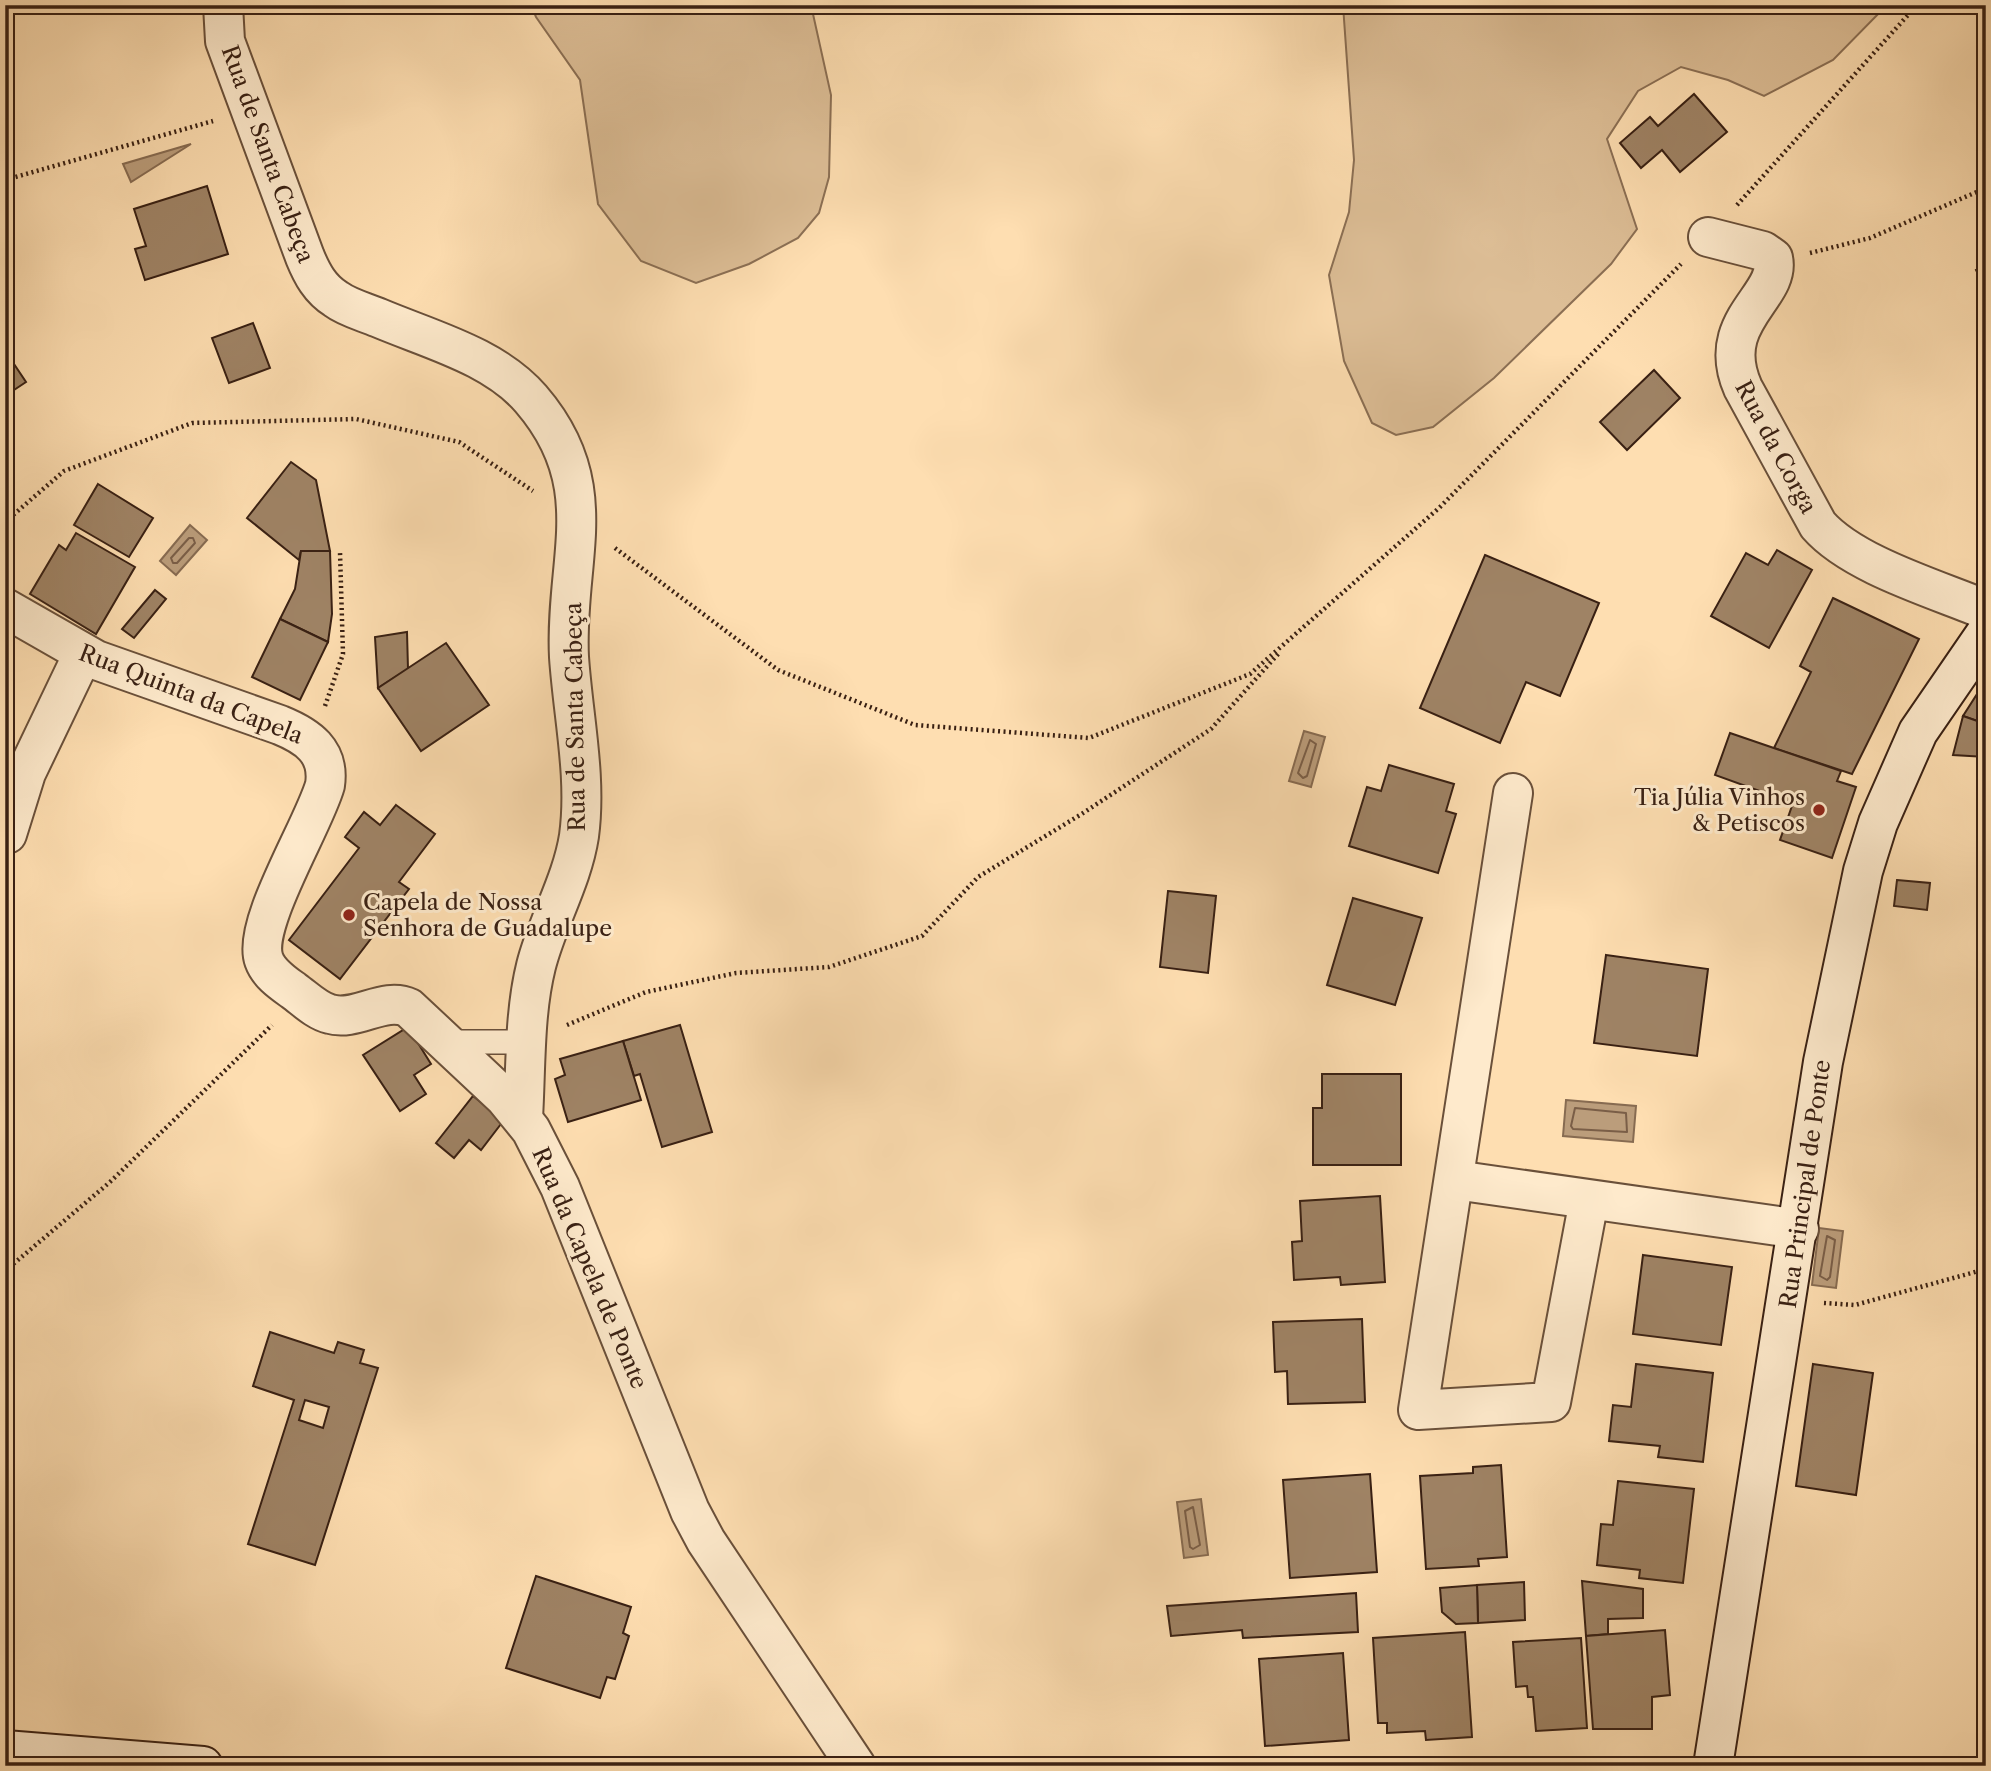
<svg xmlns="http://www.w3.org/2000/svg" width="1991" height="1771" font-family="'Libre Caslon Text',serif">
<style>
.green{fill:#ddbe96;stroke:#8b6f54;stroke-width:2}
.water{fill:#bb9d7b;stroke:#876b51;stroke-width:2}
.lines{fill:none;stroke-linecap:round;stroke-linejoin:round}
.shore{stroke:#7a5e47;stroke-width:2}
.building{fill:#9f8365;stroke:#392013;stroke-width:2;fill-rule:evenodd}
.lane-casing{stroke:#6a503a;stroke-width:26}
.street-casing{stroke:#6a503a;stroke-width:42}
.secondary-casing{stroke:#392013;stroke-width:42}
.path{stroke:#392013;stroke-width:4.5;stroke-dasharray:2 3.5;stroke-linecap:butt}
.lane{stroke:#feeacc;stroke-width:23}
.street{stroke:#feeacc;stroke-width:38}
.secondary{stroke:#feeacc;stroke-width:38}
.poi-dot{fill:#8f2418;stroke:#feeacc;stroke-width:2.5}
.labels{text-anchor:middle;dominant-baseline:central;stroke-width:6;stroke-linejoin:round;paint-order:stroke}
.street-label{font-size:23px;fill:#392013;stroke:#feeacc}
.poi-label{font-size:23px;fill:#392013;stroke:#feeacc;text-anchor:end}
</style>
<rect width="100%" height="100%" fill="#fedeb1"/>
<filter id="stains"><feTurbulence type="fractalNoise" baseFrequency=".00286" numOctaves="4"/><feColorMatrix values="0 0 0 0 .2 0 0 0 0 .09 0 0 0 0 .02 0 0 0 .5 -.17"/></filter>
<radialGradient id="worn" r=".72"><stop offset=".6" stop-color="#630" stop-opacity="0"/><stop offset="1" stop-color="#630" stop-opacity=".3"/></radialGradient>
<g class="green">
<path d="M531 5H811L831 95 829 177 819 213 798 238 749 264 696 283 641 261 598 204 580 80 536 17Z"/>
<path d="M1343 5H1887L1833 60 1764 96 1728 80 1681 67 1638 91 1607 139 1637 229 1611 264 1494 378 1433 427 1396 435 1372 423 1344 361 1329 275 1349 212 1354 160Z"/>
</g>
<g class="water">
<path d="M191 144 131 182 123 164Z"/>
<path d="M190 525 207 540 176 575 160 561Z"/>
<path d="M1304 731 1325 737 1311 787 1289 781Z"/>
<path d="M1566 1100 1636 1106 1633 1142 1563 1136Z"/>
<path d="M1819 1228 1843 1231 1836 1288 1812 1285Z"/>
<path d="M1201 1499 1208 1555 1184 1558 1177 1502Z"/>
</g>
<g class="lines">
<g class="shore">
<path d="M189 538H193L195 543 177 563H173L171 558Z"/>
<path d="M1310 740 1316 744 1307 776 1303 778 1298 773Z"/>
<path d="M1575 1108 1626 1113 1627 1132 1573 1129 1571 1126Z"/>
<path d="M1827 1236 1835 1240 1830 1277 1827 1280 1820 1276Z"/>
<path d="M1193 1507 1200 1545 1193 1549 1190 1547 1185 1511Z"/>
</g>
</g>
<g class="building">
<path d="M1694 94 1727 132 1680 172 1662 150 1641 168 1620 143 1650 117 1658 126Z"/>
<path d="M207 186 228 254 145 280 135 249 146 246 134 209Z"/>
<path d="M1986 265V290L1976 270Z"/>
<path d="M253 323 270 368 229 383 212 338Z"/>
<path d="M6 352 26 382 5 396V353Z"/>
<path d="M1654 370 1680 398 1627 450 1600 422Z"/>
<path d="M291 462 316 480 330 551H301L299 560 247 518Z"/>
<path d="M98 484 153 518 129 557 74 525Z"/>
<path d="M76 533 135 567 96 634 30 594 59 545 66 550Z"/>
<path d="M1777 550 1812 570 1769 648 1711 616 1746 553 1768 565Z"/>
<path d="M301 551H330L332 614 328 642 280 619 295 589Z"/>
<path d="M1485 555 1599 603 1560 696 1526 682 1500 743 1420 708Z"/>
<path d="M155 590 166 599 134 638 122 629Z"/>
<path d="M1833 598 1919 639 1852 774 1774 748 1811 672 1800 666Z"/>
<path d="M280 619 328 642 300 700 252 677Z"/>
<path d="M407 632 408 669 378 688 375 637Z"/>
<path d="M446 643 489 705 421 751 378 688Z"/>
<path d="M1986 680V724L1963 716Z"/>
<path d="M1963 716 1986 724V757L1953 755Z"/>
<path d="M1730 733 1841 771 1837 781 1856 787 1832 858 1780 840 1793 803 1715 775Z"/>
<path d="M1389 765 1454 784 1446 811 1456 814 1438 873 1349 846 1367 787 1381 791Z"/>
<path d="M396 805 435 834 399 882 409 889 340 979 289 940 359 848 345 837 364 812 380 825Z"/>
<path d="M1897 880 1930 883 1927 910 1894 906Z"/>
<path d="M1168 891 1216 896 1208 973 1160 967Z"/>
<path d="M1353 898 1422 918 1395 1005 1327 985Z"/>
<path d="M1606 955 1708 969 1697 1056 1594 1043Z"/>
<path d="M680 1025 712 1132 662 1147 640 1074 634 1076 623 1041Z"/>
<path d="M408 1027 431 1064 414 1075 426 1094 400 1111 363 1055Z"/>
<path d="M623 1041 641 1100 568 1122 555 1079 565 1075 560 1059Z"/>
<path d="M1322 1074H1401V1165H1313V1108H1322Z"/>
<path d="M473 1096 504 1120 481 1150 469 1140 454 1158 436 1143Z"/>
<path d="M1380 1196 1385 1282 1341 1285 1340 1277 1294 1280 1292 1242 1302 1241 1300 1201Z"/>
<path d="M1643 1255 1732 1267 1721 1345 1633 1334Z"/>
<path d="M1362 1319 1365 1402 1288 1404 1287 1371 1275 1372 1273 1322Z"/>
<path d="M270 1332 334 1353 338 1342 364 1350 360 1363 378 1368 315 1565 248 1544 294 1400 253 1386ZM305 1400 329 1407 323 1428 299 1420Z"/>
<path d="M1636 1364 1713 1373 1703 1462 1658 1457 1660 1446 1609 1441 1613 1405 1631 1407Z"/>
<path d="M1813 1364 1873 1373 1856 1495 1796 1486Z"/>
<path d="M1501 1465 1507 1557 1478 1559 1479 1566 1426 1569 1420 1476 1473 1473V1467Z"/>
<path d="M1370 1474 1377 1572 1290 1578 1283 1480Z"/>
<path d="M1618 1481 1694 1489 1683 1583 1639 1578 1640 1570 1597 1565 1601 1524 1613 1525Z"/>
<path d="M536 1576 631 1607 623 1633 629 1636 615 1679 607 1677 600 1698 506 1668Z"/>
<path d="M1582 1581 1643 1589V1618L1608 1619V1634L1586 1636Z"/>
<path d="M1524 1582 1525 1620 1478 1623 1477 1585Z"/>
<path d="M1477 1585 1478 1623 1456 1624 1442 1612 1440 1588Z"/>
<path d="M1356 1593 1358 1632 1243 1638 1242 1630 1171 1636 1167 1606Z"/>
<path d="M1665 1630 1670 1695 1652 1697V1729H1593L1586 1636Z"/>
<path d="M1465 1632 1472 1737 1426 1740 1425 1731 1387 1733V1723H1378L1373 1638Z"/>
<path d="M1581 1638 1587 1728 1536 1731 1533 1697H1528L1527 1686 1516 1687 1513 1642Z"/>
<path d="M1343 1653 1349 1740 1265 1746 1259 1659Z"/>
</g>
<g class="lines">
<g class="lane-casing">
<path id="lane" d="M447 1042H528"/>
</g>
<g class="street-casing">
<g id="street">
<path d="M223 5 225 41 305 257C312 274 320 289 336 299 348 308 365 312 379 318 431 340 494 356 531 399 606 486 564 559 569 657 573 716 587 777 579 836 572 881 547 922 536 966 524 1014 526 1069 523 1118"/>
<path d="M1708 237 1763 251 1773 258C1782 297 1713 320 1743 388L1818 525C1853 565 1936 589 1986 610"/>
<path d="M5 608 96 660 280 725C307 736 330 751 325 785 314 825 251 925 264 960 269 974 283 983 294 991 305 999 317 1011 330 1014 356 1022 384 996 409 1008L505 1098 531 1130 560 1187 690 1511 706 1541 856 1766"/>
<path d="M1513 793 1418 1410 1551 1402 1589 1200"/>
<path d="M7 834 26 773 83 654"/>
<path d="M1455 1180 1799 1229"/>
</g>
</g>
<g class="secondary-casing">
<g id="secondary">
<path d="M5 1750 203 1766"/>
<path d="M1713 1766 1823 1062 1863 871 1878 823 1918 732 1986 633"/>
</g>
</g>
<g class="path">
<path d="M5 180 213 121"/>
<path d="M1737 205 1917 5"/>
<path d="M1810 253 1870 238 1986 188"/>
<path d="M5 522 64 471 192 423 356 419 459 442 533 491"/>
<path d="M615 548 778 670 915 725 1089 738 1250 674 1439 508 1681 264"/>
<path d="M325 706 343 654 340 552"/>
<path d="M567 1025 646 992 736 973 829 967 922 936 978 877 1080 815 1211 729 1279 653"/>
<path d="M5 1271 110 1182 272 1025"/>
<path d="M1824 1303 1855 1305 1986 1269"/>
</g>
<use href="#lane" class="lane"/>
<use href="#street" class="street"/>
<use href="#secondary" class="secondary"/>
</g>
<g class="poi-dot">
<circle cx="1819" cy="810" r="7"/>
<circle cx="349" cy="915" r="7"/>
</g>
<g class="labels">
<g class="street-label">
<text transform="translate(268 154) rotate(70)">Rua de Santa Cabeça</text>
<text transform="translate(1776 447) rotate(62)">Rua da Corga</text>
<text transform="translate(191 694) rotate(21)">Rua Quinta da Capela</text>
<text transform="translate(575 717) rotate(-91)">Rua de Santa Cabeça</text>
<text transform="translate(1805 1184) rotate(-82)">Rua Principal de Ponte</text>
<text transform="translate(590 1268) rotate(67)">Rua da Capela de Ponte</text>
</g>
<g class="poi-label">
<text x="1805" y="797">Tia Júlia Vinhos<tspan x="1805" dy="26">&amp; Petiscos</tspan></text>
<text x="363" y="902" text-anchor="start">Capela de Nossa<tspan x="363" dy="26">Senhora de Guadalupe</tspan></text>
</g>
</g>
<rect width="1991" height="1771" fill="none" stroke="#fedeb1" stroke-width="28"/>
<rect x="7" y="7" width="1977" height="1757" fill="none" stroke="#392013" stroke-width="3.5"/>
<rect x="14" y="14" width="1963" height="1743" fill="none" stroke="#392013" stroke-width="2"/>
<rect width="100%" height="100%" filter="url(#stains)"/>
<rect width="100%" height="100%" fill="url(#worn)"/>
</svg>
